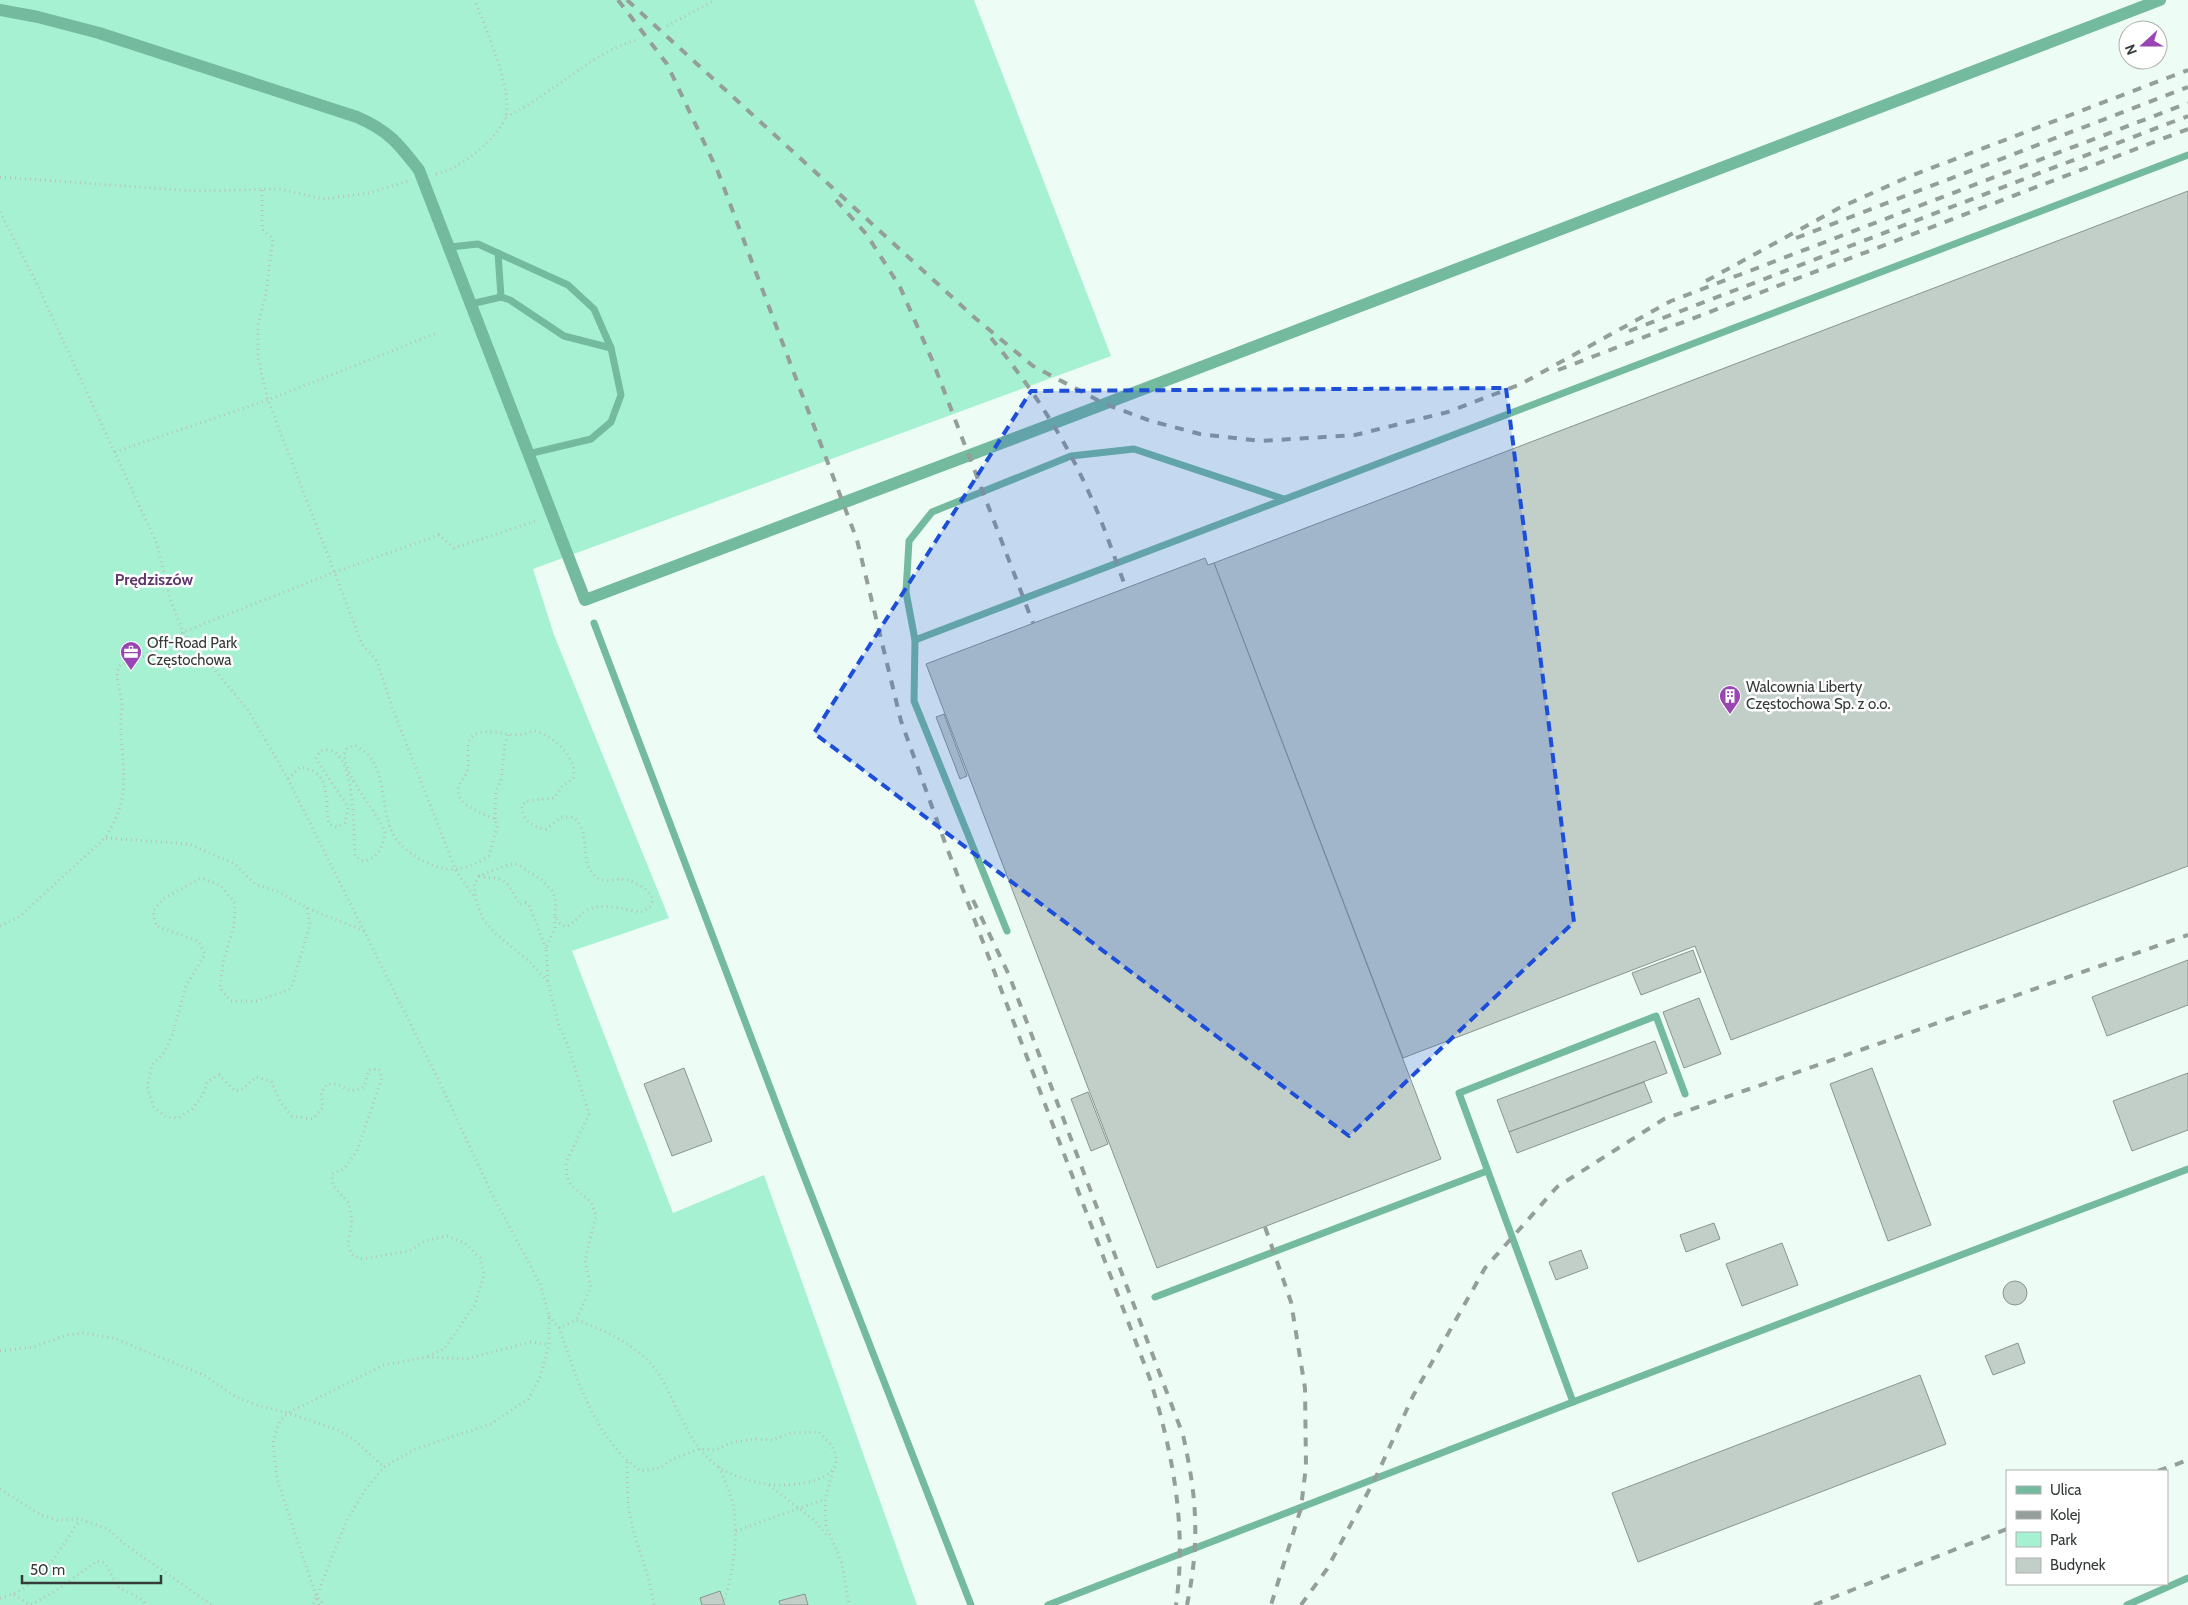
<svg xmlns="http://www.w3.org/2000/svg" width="2188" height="1605" font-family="Cabin,sans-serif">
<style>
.green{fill:#a7f1d3}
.building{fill:#c2cfc9;stroke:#89958f}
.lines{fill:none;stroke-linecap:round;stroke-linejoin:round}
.path{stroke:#b6c2bd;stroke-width:3;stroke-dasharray:1 4;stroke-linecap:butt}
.lane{stroke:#74ba9e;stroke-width:7}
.street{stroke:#74ba9e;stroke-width:12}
.rail{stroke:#949e9a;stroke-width:4;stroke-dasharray:9 9;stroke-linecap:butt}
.marked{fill:#1d4ed8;fill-opacity:0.2;stroke:#1d4ed8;stroke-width:4;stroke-dasharray:10 6;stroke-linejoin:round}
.labels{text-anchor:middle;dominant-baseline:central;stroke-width:5;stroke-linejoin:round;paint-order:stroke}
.poi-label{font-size:15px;fill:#353b38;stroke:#fff;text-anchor:start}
.neighbourhood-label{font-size:16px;font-weight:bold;fill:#60376d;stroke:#fff}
</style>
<rect width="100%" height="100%" fill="#eefcf6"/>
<path class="green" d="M0 0H974L1111 356 533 569 554 635 669 918 572 951 673 1213 764 1175 917 1605H0Z"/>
<g class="building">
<path d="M2188 191V866L1731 1040 1695 946 1403 1058 1214 563Z"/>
<path d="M1205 558 1208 565 1214 563 1441 1159 1157 1268 926 664Z"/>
<path d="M944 714 967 776 960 779 936 717Z"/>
<path d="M1693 950 1701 972 1641 995 1632 973Z"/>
<path d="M2188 960V1005L2107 1036 2092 997Z"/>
<path d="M1699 998 1721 1054 1684 1068 1663 1012Z"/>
<path d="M1655 1041 1667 1073 1509 1132 1497 1100Z"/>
<path d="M684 1068 712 1141 672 1156 644 1084Z"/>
<path d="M1872 1068 1931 1225 1888 1241 1830 1084Z"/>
<path d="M2188 1073V1130L2132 1151 2113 1101Z"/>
<path d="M1644 1082 1652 1102 1517 1153 1509 1132Z"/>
<path d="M1088 1092 1108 1144 1091 1151 1071 1099Z"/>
<path d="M1714 1223 1720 1239 1686 1252 1680 1235Z"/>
<path d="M1782 1243 1798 1285 1742 1306 1726 1264Z"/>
<path d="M1581 1250 1588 1268 1556 1280 1549 1262Z"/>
<circle cx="2015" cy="1293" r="12"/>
<path d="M2018 1343 2025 1363 1993 1375 1985 1356Z"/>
<path d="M1920 1375 1946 1444 1638 1562 1612 1493Z"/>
<path d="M720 1591 725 1605H702L700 1598Z"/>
<path d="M805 1594 808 1605H780L779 1601Z"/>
</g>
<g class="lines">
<g class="path">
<path d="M667 26 715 0"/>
<path d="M506 117C519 110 532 103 543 95 574 75 600 50 637 40"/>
<path d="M436 174C453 170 465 161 479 150 489 141 500 131 505 118 515 93 484 26 475 0"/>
<path d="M0 177 194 191 280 189 323 199 369 193 408 181"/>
<path d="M262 190V229L273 239 266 293 258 325V358L268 400 362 644 377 661 392 707 456 871 475 898"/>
<path d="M0 212 35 280 157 544 170 599 183 632 248 710 288 779 441 1085 491 1192 540 1284 549 1316V1345L540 1378 528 1399 491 1424 415 1449 384 1467 365 1490 346 1522 313 1605"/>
<path d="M115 452 268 400 437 333"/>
<path d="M288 779 300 767C333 772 324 800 329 824L337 827 345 823 348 807 316 759 320 751C357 738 353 834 355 855L361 861C378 860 383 847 385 832 374 806 348 783 344 755L347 749 354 745C391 762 377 808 395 837 403 850 418 859 432 865 454 874 469 868 489 856L497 827 495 819C483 813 452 805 459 785 461 781 465 777 467 772 471 762 464 748 471 738 481 725 506 736 519 735 526 735 531 729 538 732 555 737 579 760 573 779L563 785 554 798 527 801 522 805C521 819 533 828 546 829L561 817H573C593 833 578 862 595 876 605 885 617 877 628 880 637 883 654 892 652 902 651 908 646 910 641 912 626 910 602 902 587 910 579 915 576 922 566 927L559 923 555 916 556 902 553 892 542 880 517 864H510L479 876 474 884 476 900 483 919 496 934 531 963 548 982 559 1026 568 1046 589 1114 566 1163 567 1178 572 1186 591 1202 596 1215 585 1261 591 1287 576 1320"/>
<path d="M495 819 496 791 501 780 505 744 508 735"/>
<path d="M106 838 189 844 235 864 255 884 279 892 307 908 364 931"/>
<path d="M479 876C486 879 493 877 499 879 511 883 514 896 520 905L526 903 529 905 546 948"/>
<path d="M307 908 310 924 291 989 257 1001H231L220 988 223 962 234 926 235 903 220 885 201 878 163 899 153 911 156 926 198 941 205 954 186 986 172 1036 163 1054 152 1065 147 1087 154 1107 166 1117 178 1118 192 1109 203 1095 207 1082 219 1075 235 1091 243 1089 256 1077 271 1081 281 1103 292 1116 313 1119 323 1107 321 1093 327 1084H337L351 1091 364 1087 369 1070 379 1069 382 1078 357 1151 344 1169 332 1174 333 1186 349 1203 352 1222 348 1243 351 1254 361 1259 409 1251 425 1241 447 1236 465 1243 480 1258 484 1274 475 1305 444 1349 426 1357"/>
<path d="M0 926 19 917 105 838C131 798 123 775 121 731 120 722 122 713 122 704 121 690 114 679 119 666L144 656 183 632 335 572 439 535 454 548 539 520"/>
<path d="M548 981 546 948 555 928V917"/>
<path d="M549 1316 559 1328C577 1378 595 1440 641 1471L660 1468 671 1460 699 1449 715 1450 733 1442 754 1439 772 1440 791 1433 819 1432C826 1439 835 1447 836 1457 840 1481 794 1486 778 1485 761 1485 734 1477 720 1468 688 1446 679 1408 660 1376 643 1348 606 1330 576 1320L559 1328"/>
<path d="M0 1351 33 1347 67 1335 83 1333 113 1338 204 1375 236 1397 257 1405 288 1413 338 1430 353 1439 384 1467"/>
<path d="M627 1462C627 1480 627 1498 630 1516 636 1546 650 1574 654 1605"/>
<path d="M719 1467C724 1479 730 1492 733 1504 739 1538 733 1573 723 1605"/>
<path d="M833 1471 825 1499 826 1526 842 1563 849 1605"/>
<path d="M769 1485 814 1520 828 1537"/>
<path d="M0 1489 41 1515 57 1520 80 1519 108 1529 123 1543 212 1605"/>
<path d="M736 1531 825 1499"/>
<path d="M14 1595 30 1605 54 1592 97 1561 105 1563 118 1587 143 1600 146 1605"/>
<path d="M0 1598C40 1589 58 1551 80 1520"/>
<path d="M318 1598 324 1605"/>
<path d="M319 1605 277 1479 273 1440 280 1421 288 1413 384 1365 426 1357 466 1359 531 1342 549 1345"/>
</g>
<g class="lane">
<path d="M450 247 478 244 568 285 594 309 611 348 621 395 611 422 591 439 528 454"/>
<path d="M498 253 501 297"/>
<path d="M471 304 501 297 510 300 564 336 611 348"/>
<path d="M594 623 790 1140 971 1605"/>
<path d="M915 640 2188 155"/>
<path d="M1007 931 914 701 915 640 906 592 909 541 932 512 1071 456 1134 449 1284 499"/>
<path d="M1155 1297 1487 1171"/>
<path d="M1573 1402 1459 1093 1656 1016 1685 1094"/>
<path d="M1048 1605 1573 1402 2188 1169"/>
<path d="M2127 1605 2188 1578"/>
</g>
<path class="street" d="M0 10 38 17 99 33 357 117C389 131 398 143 419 170L585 600 1052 424 2160 0"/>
<g class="rail">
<path d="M618 0 667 64 718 172 857 540 901 721 944 840 1150 1379C1173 1453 1187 1527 1176 1605"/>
<path d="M627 0 975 318 1033 366 1105 404 1151 421 1200 434 1261 441 1355 435 1448 412 1521 384 1671 301 2188 103"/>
<path d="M836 200 867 235 900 287 933 362 1033 623"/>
<path d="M1796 238 2188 87"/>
<path d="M1706 281 1839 208 1908 177 2188 70"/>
<path d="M1629 331 2188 116"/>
<path d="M991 338C1030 385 1065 438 1090 495 1104 525 1114 557 1126 588"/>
<path d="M1558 370 2188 129"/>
<path d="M973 900 1009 975 1183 1435C1197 1498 1200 1541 1187 1605"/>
<path d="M1265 1227 1291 1302 1305 1388 1306 1466 1301 1508 1271 1605"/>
<path d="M2158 1471 2188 1460"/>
<path d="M1301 1605 1327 1569 1375 1479 1413 1396 1485 1268 1557 1187 1664 1119 2188 935"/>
<path d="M1814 1605 2007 1529"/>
</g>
</g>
<path class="marked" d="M1506 388 1574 922 1349 1136 814 733 1031 391Z"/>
<defs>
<g id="office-pin" transform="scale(1.125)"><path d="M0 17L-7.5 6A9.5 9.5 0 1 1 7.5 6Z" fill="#9945b4" stroke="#fff"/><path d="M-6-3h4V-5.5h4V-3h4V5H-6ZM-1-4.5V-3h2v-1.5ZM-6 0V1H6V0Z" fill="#fff"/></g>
<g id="building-pin" transform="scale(1.125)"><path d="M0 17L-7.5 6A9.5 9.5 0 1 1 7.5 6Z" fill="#9945b4" stroke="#fff"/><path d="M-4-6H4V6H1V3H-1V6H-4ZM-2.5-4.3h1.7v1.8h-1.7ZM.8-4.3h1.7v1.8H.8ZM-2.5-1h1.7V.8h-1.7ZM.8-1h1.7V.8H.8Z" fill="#fff"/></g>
</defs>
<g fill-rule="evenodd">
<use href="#office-pin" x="131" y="652"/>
<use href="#building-pin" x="1730" y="696"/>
</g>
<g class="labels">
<g class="poi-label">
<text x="147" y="643">Off-Road Park<tspan x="147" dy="17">Częstochowa</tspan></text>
<text x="1746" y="687">Walcownia Liberty<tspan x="1746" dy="17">Częstochowa Sp. z o.o.</tspan></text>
</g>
<g class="neighbourhood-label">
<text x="154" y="579">Prędziszów</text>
</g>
</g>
<rect x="2006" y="1470" width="162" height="115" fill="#ffffff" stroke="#aeb1af"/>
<rect x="2016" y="1486" width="25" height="8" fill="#74ba9e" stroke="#aeb1af"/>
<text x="2050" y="1495" font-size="15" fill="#353b38">Ulica</text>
<rect x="2016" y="1511" width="25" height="8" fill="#949e9a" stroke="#aeb1af"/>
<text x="2050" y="1520" font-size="15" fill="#353b38">Kolej</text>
<rect x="2016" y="1532" width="25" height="15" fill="#a7f1d3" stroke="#aeb1af"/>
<text x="2050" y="1545" font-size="15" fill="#353b38">Park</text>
<rect x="2016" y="1558" width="25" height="15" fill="#c2cfc9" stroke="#aeb1af"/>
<text x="2050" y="1570" font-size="15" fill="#353b38">Budynek</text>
<g transform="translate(2143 45) rotate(249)"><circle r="24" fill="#ffffff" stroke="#aeb1af"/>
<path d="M0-4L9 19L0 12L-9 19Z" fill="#9945b4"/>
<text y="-8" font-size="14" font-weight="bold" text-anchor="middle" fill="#353b38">N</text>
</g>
<path d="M22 1575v8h139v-8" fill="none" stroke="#353b38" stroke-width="2.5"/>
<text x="30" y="1575" font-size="15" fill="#353b38" stroke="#ffffff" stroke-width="4" paint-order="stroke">50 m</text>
</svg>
